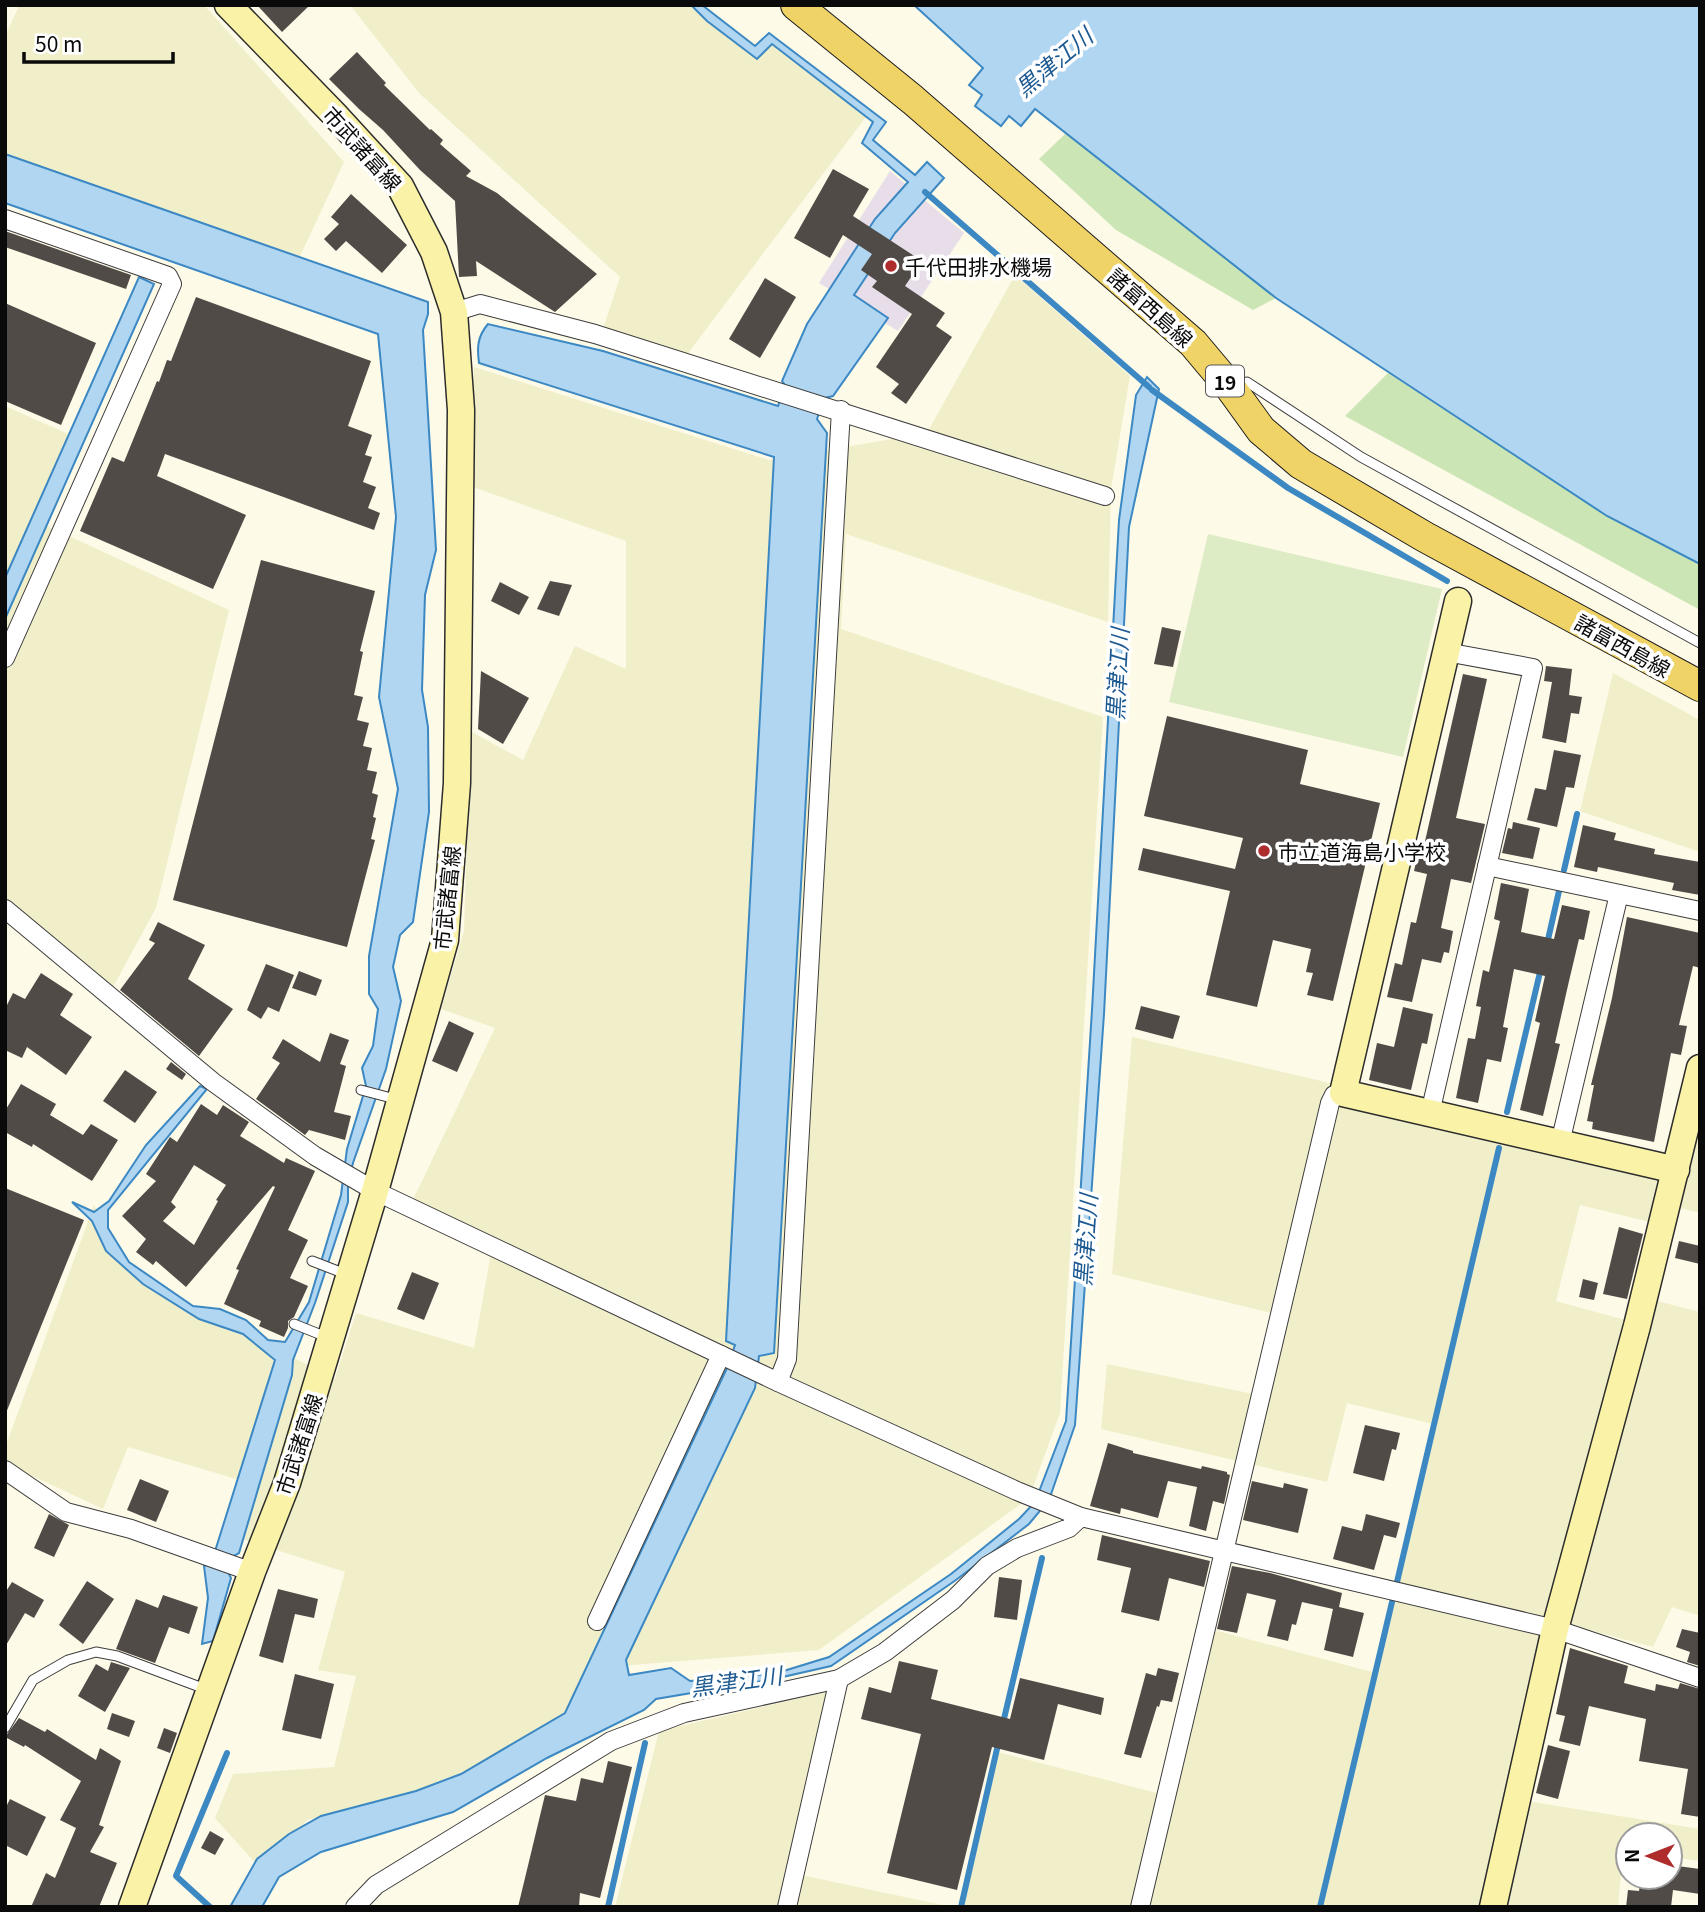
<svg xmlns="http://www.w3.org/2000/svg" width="1705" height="1912" font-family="Georgia,'Noto Sans JP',serif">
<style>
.industrial{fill:#e8dee9}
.farmland{fill:#f1efca}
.green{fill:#cce5b5}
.pitch{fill:#deecc6}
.water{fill:#b0d6f1;stroke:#3c88c3;stroke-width:2}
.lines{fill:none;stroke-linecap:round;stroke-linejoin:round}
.stream{stroke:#3c88c3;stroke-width:6}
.building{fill:#514b47;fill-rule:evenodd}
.lane-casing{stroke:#3d3d3d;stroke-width:11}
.street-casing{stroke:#3d3d3d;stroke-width:20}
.secondary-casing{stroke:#2c2c2c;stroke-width:29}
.primary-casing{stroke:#1b1b1b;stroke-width:32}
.lane{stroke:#fff;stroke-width:9}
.street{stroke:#fff;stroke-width:18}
.secondary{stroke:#faf3a7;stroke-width:26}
.primary{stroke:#f0d366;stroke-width:30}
.poi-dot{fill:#af2c2d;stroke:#fff;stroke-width:2.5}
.labels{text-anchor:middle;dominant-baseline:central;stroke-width:7;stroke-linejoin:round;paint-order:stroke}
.shield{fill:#fff;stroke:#545454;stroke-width:2}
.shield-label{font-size:19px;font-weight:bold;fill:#0a0a0a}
.street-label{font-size:21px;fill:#0a0a0a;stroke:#fff}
.poi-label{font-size:21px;fill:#0a0a0a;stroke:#fff;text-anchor:start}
.water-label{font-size:23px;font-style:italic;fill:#1d5a92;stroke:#fff}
</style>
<rect width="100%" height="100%" fill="#fefae8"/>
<path class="industrial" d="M890 171 964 233 898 331 819 283Z"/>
<g class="farmland">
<path d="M15 5H204L344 162 295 267 5 168V36L18 8Z"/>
<path d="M350 5H695L756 51 773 40 869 113 686 356 602 332 620 277 419 93Z"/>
<path d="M1015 275 1130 376 1111 489 1108 622 846 534 841 629 1103 717 1060 1413 1029 1498 819 1650 607 1667 576 1707 440 1788 307 1820 264 1873 215 1818 233 1774 334 1767 356 1676 318 1670 345 1572 233 1536 253 1484 128 1447 103 1509 5 1463V1448L94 1205 126 1264 193 1309 335 1378 356 1313 474 1348 493 1242 410 1206 495 1028 441 1009 464 931 470 731 523 760 575 646 626 669V541L470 486 474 367 769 460 927 433Z"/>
<path d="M5 406 84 441 43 524 229 610 156 908 113 987 5 900Z"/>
<path d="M1613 673 1700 720V852L1580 811Z"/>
<path d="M1132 1037 1334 1084 1660 1178 1650 1222 1580 1205 1556 1301 1625 1320 1545 1618 1397 1584 1437 1425 1347 1403 1327 1482 1101 1429 1107 1364 1268 1397 1287 1317 1112 1274Z"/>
<path d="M1700 1121V1213L1680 1208Z"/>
<path d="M1657 1301 1700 1312V1616L1672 1607 1653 1647 1570 1625Z"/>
<path d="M1393 1600 1542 1634 1481 1907H960L998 1752 1161 1794 1199 1626 1376 1673Z"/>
<path d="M831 1691 801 1875 952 1907H615L659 1731Z"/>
<path d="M1527 1801 1700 1829V1861L1670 1857V1835H1628V1851H1623L1618 1907H1504Z"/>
</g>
<g class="green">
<path d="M1066 133 1276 298 1253 310 1116 230 1039 159Z"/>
<path d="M1388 373 1607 516 1700 564V610L1345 416Z"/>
</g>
<path class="pitch" d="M1208 534 1442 589 1403 757 1169 702Z"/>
<g class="water">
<path d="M691 5H702L755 46 769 33 886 122 873 140 915 175 927 162 944 178 895 233 854 295 888 318 833 396 824 398 817 419 827 433 774 1353 759 1356 755 1388 626 1660 629 1675 671 1668 690 1681 777 1673 829 1657 951 1574 1019 1519 1035 1502 1066 1421 1092 1010 1119 520 1136 395 1147 377 1159 389 1129 527 1104 1014 1075 1425 1049 1500 1029 1524 956 1580 831 1666 774 1679 656 1699 644 1710 547 1758 453 1812 321 1852 279 1877 262 1907H230L257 1859 289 1834 321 1816 416 1791 461 1774 565 1713 727 1368 735 1345 726 1341 774 457 479 363C477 348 477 337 488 324L603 351 778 406 785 385 782 381 807 324 875 219 908 182 862 143 873 122 772 44 757 59 707 21Z"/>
<path d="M914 5H1700V564L1607 516 1276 298 1035 109 1021 126 1009 116 1001 126 975 106 982 95 969 85 983 68Z"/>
<path d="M5 154 428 302V314L423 330 436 550 425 595 422 690 428 727 429 812 413 922 400 935 393 967 401 1001 386 1069 353 1163 348 1183V1202L315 1303 293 1360 292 1375 239 1553 232 1557 227 1570 231 1578 213 1641 202 1644 208 1598 204 1566 211 1564 275 1360 243 1334 199 1319 143 1284 106 1251 92 1221 72 1202 94 1212 109 1201 146 1145 200 1086 207 1089 108 1210V1228L129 1262 193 1306 220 1309 246 1320 268 1340 285 1342 309 1302 341 1195 347 1149 366 1086 362 1068 373 1046 378 1009 369 994V956L398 789 379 697 396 517 378 334 5 203Z"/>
<path d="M139 277 154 284 5 619V578Z"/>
</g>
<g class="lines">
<g class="stream">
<path d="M925 192 1149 387"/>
<path d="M1152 390 1288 488 1447 581"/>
<path d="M1564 870 1577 814"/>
<path d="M1547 944 1559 891"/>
<path d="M1507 1112 1541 968"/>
<path d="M1397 1582 1499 1148"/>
<path d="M1003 1723 1042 1558"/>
<path d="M210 1907 176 1876 227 1753"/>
<path d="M608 1907 645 1743"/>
<path d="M961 1907 999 1740"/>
<path d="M1320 1907 1392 1602"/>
</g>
</g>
<g class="building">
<path d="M257 5H310L282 32Z"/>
<path d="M357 52 386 83 384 85 430 130 431 129 443 140 440 144 471 171 466 176 497 193 597 274 555 312 476 261 477 276 459 277 455 201 420 170 383 130 359 109 329 79Z"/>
<path d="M833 169 869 189 853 216 922 261 905 286 945 313 936 326 952 337 906 404 891 393 899 384 876 367 912 314 872 287 877 281 861 270 872 254 843 235 830 258 794 238Z"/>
<path d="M351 194 407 245 382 273 346 241 336 251 324 239 339 224 331 217Z"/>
<path d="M5 231 131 275 126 289 5 247Z"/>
<path d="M765 278 796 297 760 358 729 339Z"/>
<path d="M196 297 371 361 348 426 372 435 365 455 372 457 363 482 376 487 368 508 380 513 374 530 165 454 157 476 246 515 213 589 80 531 112 457 124 462 157 381 159 382 167 360 171 361Z"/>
<path d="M5 303 96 343 61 425 5 401Z"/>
<path d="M261 560 375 591 360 651 363 652 354 695 363 697 357 720 369 723 363 746 372 748 367 770 377 772 372 793 378 795 373 817 376 818 371 839 375 840 347 947 173 900Z"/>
<path d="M550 581 572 585 559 616 537 609Z"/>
<path d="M500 582 529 597 519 615 491 601Z"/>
<path d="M1162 627 1181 631 1173 667 1154 664Z"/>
<path d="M1546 666 1572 669 1569 695 1582 697 1579 714 1571 713 1566 743 1542 738 1552 682 1544 681Z"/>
<path d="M481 671 529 698 503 744 478 729Z"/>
<path d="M1463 674 1487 679 1456 818 1485 824 1471 883 1451 879 1441 928 1453 931 1449 953 1444 952 1441 963 1422 959 1412 1002 1387 997 1395 963 1402 965 1411 922 1416 923 1427 874 1414 871 1419 849 1423 850Z"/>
<path d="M1167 716 1308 750 1300 784 1380 803 1333 1001 1307 995 1313 973 1306 972 1311 949 1273 940 1257 1007 1206 995 1230 891 1138 870 1143 848 1235 869 1243 838 1144 816Z"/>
<path d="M1554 750 1581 755 1574 788 1566 787 1557 827 1527 820 1535 788 1546 790Z"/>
<path d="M1513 822 1540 828 1533 859 1502 853 1508 828 1512 829Z"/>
<path d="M1583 825 1616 833 1614 840 1655 849 1654 854 1700 862V895L1672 890 1674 883 1598 867 1597 872 1574 867Z"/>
<path d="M1501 883 1529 889 1521 932 1554 939 1562 905 1590 911 1584 940 1579 939 1569 981 1555 1043 1560 1044 1543 1116 1520 1110 1540 1023 1535 1021 1545 976 1514 969 1503 1027 1508 1028 1501 1062 1487 1059 1478 1103 1456 1098 1468 1038 1475 1039 1481 1007 1476 1006 1483 970 1489 972 1500 921 1494 919Z"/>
<path d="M1627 917 1700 933V968L1693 966 1679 1025 1687 1026 1681 1055 1671 1053 1654 1142 1592 1129 1593 1122 1587 1121 1594 1085H1591L1612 998Z"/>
<path d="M158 922 205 945 188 979 233 1009 199 1056 120 990 155 943 149 940Z"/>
<path d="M266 964 294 975 279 1012 268 1007 261 1019 247 1010Z"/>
<path d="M299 971 322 980 316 996 292 988Z"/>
<path d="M41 973 73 994 60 1015 92 1037 66 1075 27 1047 22 1058 5 1050V1009L13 993 25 999Z"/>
<path d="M1141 1006 1180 1016 1173 1039 1135 1029Z"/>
<path d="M1403 1007 1433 1014 1427 1044 1422 1043 1411 1090 1369 1080 1377 1043 1394 1047Z"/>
<path d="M449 1021 474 1033 457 1072 432 1061Z"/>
<path d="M330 1033 349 1040 340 1064 346 1066 334 1112 351 1116 345 1140 309 1130 305 1135 256 1099 280 1063 272 1058 283 1039 320 1062Z"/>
<path d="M171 1062 186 1074 182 1080 166 1069Z"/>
<path d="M125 1070 157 1092 135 1123 103 1101Z"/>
<path d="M21 1084 56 1104 50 1115 83 1135 91 1124 118 1140 92 1181 33 1144 32 1147 5 1132V1111Z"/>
<path d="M201 1104 217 1115 223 1105 249 1122 240 1136 284 1163 286 1158 315 1171 288 1230 308 1240 290 1278 308 1286 294 1317 288 1321V1328L284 1337 259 1326 261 1321 224 1304 239 1270 236 1269 275 1187 273 1186 186 1287 156 1261 153 1265 136 1252 146 1239 122 1216 156 1181 146 1174 170 1137 177 1142ZM194 1165 226 1185 216 1200 218 1201 194 1245 163 1221 176 1207 171 1202Z"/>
<path d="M5 1188 84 1220 6 1413H5Z"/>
<path d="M1619 1227 1643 1234 1627 1299 1603 1294Z"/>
<path d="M1679 1241 1700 1246V1264L1675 1258Z"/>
<path d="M412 1272 439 1283 424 1320 397 1309Z"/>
<path d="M1583 1279 1598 1283 1594 1300 1579 1297Z"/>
<path d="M1365 1425 1400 1433 1396 1450 1392 1449 1384 1481 1353 1473Z"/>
<path d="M1108 1443 1133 1451V1453L1201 1469 1202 1466 1227 1472V1474L1230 1475 1224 1504 1213 1501 1206 1531 1189 1526 1197 1487 1168 1481 1158 1518 1121 1508 1120 1514 1090 1506Z"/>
<path d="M140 1479 169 1491 156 1522 127 1510Z"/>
<path d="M1252 1481 1283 1488 1284 1483 1308 1489 1298 1533 1243 1520Z"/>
<path d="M49 1514 69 1525 54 1557 34 1548Z"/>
<path d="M1366 1514 1400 1523 1396 1538 1384 1535 1374 1570 1333 1559 1342 1526 1362 1531Z"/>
<path d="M1102 1535 1210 1561 1204 1587 1169 1578 1159 1621 1121 1612 1131 1568 1097 1560Z"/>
<path d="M1232 1566 1270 1573 1342 1593 1339 1607 1364 1613 1353 1657 1324 1650 1333 1609 1302 1602 1296 1625 1292 1624 1288 1641 1267 1636 1276 1600 1247 1593 1237 1633 1217 1629Z"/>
<path d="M999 1577 1022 1580 1017 1620 994 1617Z"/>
<path d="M87 1581 114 1599 83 1644 59 1625Z"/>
<path d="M12 1582 44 1600 34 1618 25 1613 5 1647V1593Z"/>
<path d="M278 1589 318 1599 314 1618 295 1614 283 1663 259 1656Z"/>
<path d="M163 1595 198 1607 189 1634 169 1627 155 1663 116 1649 136 1599 158 1608Z"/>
<path d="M1682 1629 1700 1633V1666L1687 1662 1690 1652 1676 1647Z"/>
<path d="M1570 1648 1628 1666 1624 1683 1655 1691 1656 1684 1678 1689 1680 1683 1700 1689V1817L1681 1814 1688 1769 1639 1761 1646 1719 1589 1706 1580 1746 1559 1741 1565 1716 1556 1714Z"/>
<path d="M899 1661 938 1670 931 1699 1010 1719 1020 1678 1104 1698 1101 1715 1058 1704 1044 1760 992 1747 957 1890 887 1873 921 1734 861 1719 869 1687 891 1693Z"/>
<path d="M111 1662 130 1668 105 1712 78 1696 96 1664 108 1671Z"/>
<path d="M1158 1668 1179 1673 1172 1702 1161 1700 1159 1707 1157 1706 1141 1758 1124 1754 1146 1673 1156 1676Z"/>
<path d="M295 1674 334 1684 321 1739 282 1730Z"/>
<path d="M112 1713 135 1721 129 1737 107 1729Z"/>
<path d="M19 1718 45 1732 47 1729 96 1760 100 1748 121 1761 99 1825 104 1827 90 1852 117 1863 99 1907H31L46 1873 55 1878 76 1828 60 1820 81 1781 25 1745 24 1747 5 1737Z"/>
<path d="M164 1728 177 1733 170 1753 157 1748Z"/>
<path d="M1548 1745 1570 1751 1558 1799 1536 1793Z"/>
<path d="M608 1761 632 1767 600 1898 580 1893 579 1907H518L545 1795 576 1801 581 1778 603 1783Z"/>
<path d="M10 1799 46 1817 27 1856 5 1845V1809Z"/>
<path d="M210 1831 224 1839 215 1855 201 1848Z"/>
<path d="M1670 1865 1700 1869V1894L1673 1890 1671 1907H1626L1628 1890 1639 1891 1641 1877H1670Z"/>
</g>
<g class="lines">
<g class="lane-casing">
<g id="lane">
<path d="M1234 386 1247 382 1361 457 1700 643"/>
<path d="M361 1090 399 1100"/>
<path d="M312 1261 348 1275"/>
<path d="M294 1324 329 1338"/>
<path d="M5 1728 33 1680 68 1660 96 1652 117 1656 208 1690"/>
</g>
</g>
<g class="street-casing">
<g id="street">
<path d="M5 219 168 276 172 284 5 658"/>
<path d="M454 312 480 304 595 334 1105 496"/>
<path d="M1487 866 1700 911"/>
<path d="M5 909 213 1082 315 1156 375 1191 778 1382 1017 1491 1081 1517 1555 1629 1700 1678"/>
<path d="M1430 1113 1533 668 1446 652"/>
<path d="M1560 1143 1619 894"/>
<path d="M778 1382 787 1359 841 410"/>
<path d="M5 1470 66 1512 131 1529 252 1572"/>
<path d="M597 1621 721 1355"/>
<path d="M355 1907 376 1885 611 1741 684 1713 839 1679 885 1652 953 1600 987 1566 1017 1548 1069 1528 1081 1517"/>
<path d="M787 1907 839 1679"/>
<path d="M1140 1907 1330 1103 1334 1095 1343 1093"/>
</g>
</g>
<g class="secondary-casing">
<g id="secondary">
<path d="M1458 601 1343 1093 1676 1170"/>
<path d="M132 1907 252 1572 287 1483 375 1191 445 940 457 783 461 410 454 312 434 252 400 186 334 114 228 5"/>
<path d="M1493 1907 1555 1629 1637 1326 1700 1068"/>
</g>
</g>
<g class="primary-casing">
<path id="primary" d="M796 5 913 100 1193 343 1230 387 1261 430 1301 464 1425 537 1700 686"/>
</g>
<use href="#lane" class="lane"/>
<use href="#street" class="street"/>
<use href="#secondary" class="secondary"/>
<use href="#primary" class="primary"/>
</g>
<g class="poi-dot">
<circle cx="891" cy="266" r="7"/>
<circle cx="1264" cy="851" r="7"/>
</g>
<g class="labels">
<rect class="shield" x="1206" y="365.5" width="38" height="31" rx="5"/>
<g class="shield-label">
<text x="1225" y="381">19</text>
</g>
<g class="street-label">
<text transform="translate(363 148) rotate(48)">市武諸富線</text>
<text transform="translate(1151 307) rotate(42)">諸富西島線</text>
<text transform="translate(1623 645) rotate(29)">諸富西島線</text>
<text transform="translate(446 898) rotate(-84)">市武諸富線</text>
<text transform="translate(298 1444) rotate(-72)">市武諸富線</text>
</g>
<g class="poi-label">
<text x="905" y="266">千代田排水機場</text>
<text x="1278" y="851">市立道海島小学校</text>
</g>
<g class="water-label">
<text transform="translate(1053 61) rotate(-40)">黒津江川</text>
<text transform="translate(1116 674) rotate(-87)">黒津江川</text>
<text transform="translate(1084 1240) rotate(-86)">黒津江川</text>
<text transform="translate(736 1680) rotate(-8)">黒津江川</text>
</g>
</g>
<rect width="1705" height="1912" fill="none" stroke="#0a0a0a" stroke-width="14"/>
<g transform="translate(1649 1856) rotate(270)"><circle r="33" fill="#ffffff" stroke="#9d9d9d" stroke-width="2"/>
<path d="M0-5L12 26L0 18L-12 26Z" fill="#af2c2d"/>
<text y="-10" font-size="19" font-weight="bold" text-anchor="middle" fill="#0a0a0a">N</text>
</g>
<path d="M24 52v10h149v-10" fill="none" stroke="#0a0a0a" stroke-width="3.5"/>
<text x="35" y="52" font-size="21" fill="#0a0a0a" stroke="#ffffff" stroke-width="5" paint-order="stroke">50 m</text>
</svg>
